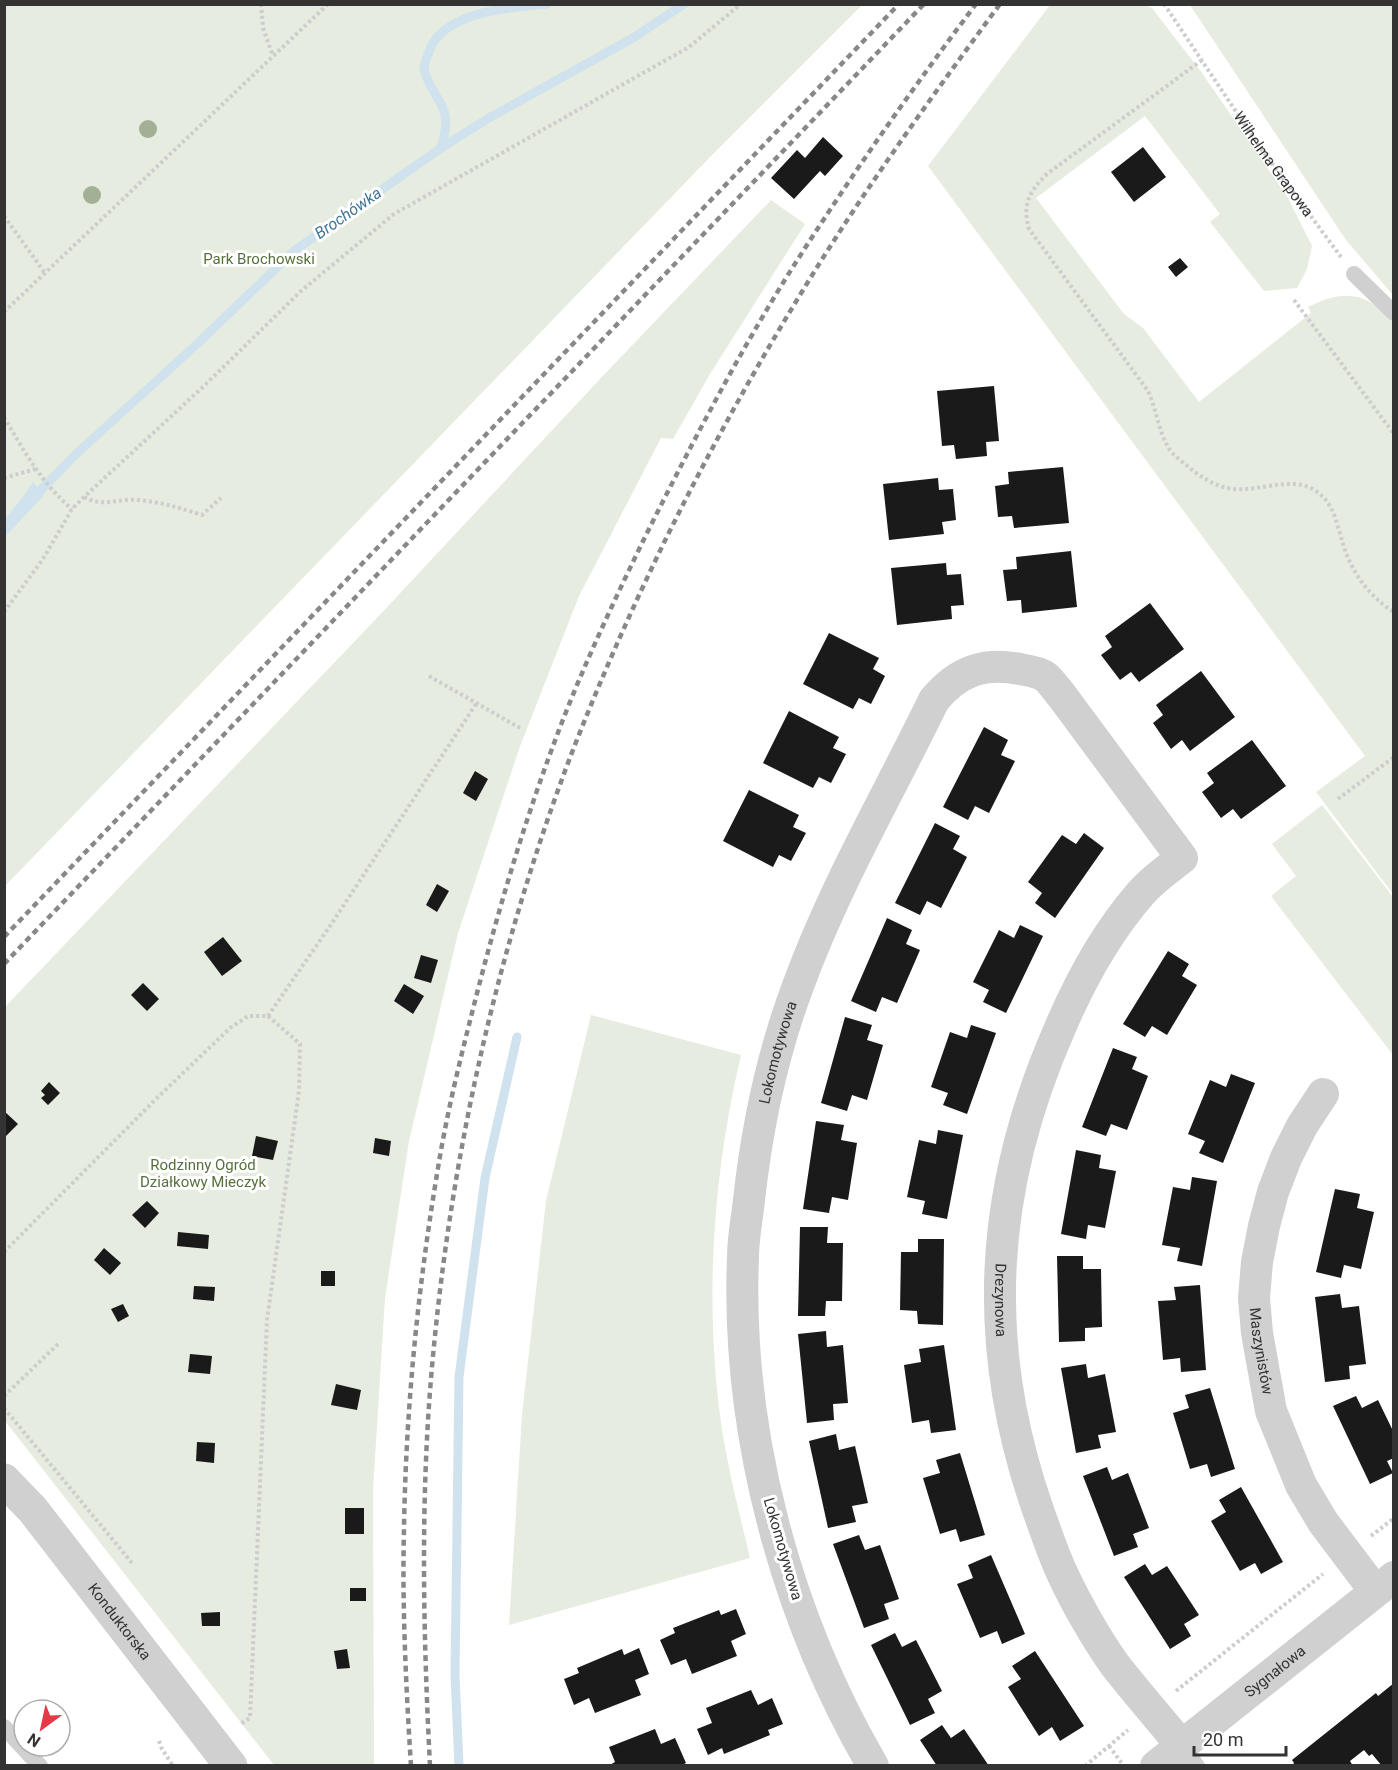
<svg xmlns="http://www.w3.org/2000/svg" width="1398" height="1770" font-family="Roboto,sans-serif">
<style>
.green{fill:#e6ecdf}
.water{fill:#cfe2ee}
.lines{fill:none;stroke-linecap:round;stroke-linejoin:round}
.stream{stroke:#cfe2ee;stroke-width:9}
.building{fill:#1a1a1a}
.path{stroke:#cdcdcd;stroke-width:4;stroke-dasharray:3 3;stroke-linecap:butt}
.service{stroke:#d0d0d0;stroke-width:16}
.minor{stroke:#d0d0d0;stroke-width:32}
.tertiary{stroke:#d0d0d0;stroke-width:33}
.rail{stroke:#888;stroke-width:4.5;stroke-dasharray:6 4.5;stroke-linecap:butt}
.tree{fill:#a2b095}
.labels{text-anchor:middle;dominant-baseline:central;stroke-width:6;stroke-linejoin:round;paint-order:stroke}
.street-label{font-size:15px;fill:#333;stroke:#fff}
.park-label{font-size:15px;fill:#56703f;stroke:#fff}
.water-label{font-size:16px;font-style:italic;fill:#3f7597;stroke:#fff}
</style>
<rect width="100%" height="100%" fill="#fff"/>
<g class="green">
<path d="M4 5H862L712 155 5 886Z"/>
<path d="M1050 5H1144L1152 8 1202 73 1288 198 1312 246 1307 269 1297 288 1264 291 1210 222 1220 214 1145 116 1036 198 1124 314 1143 328 1199 402 1311 313 1308 307C1343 289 1368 291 1393 323V894L1316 792 1365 756 928 166Z"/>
<path d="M1190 5H1393V295L1346 240Z"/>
<path d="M771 200 805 224 710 374 673 439 661 438 579 596 519 749 458 933 409 1141 385 1298 373 1490 374 1765H274L5 1421 4 1008 376 619 600 379Z"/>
<path d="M1322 805 1393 897V1055L1271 896 1296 876 1272 844Z"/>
<path d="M591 1015 741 1055C712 1178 704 1305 722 1430 729 1473 740 1516 750 1558L509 1625 522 1415 546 1201Z"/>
</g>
<path class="water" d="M33 482 44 495 5 537V519L23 497Z"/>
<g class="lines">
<g class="stream">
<path d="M441 148C444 137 448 123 444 111 439 97 427 85 424 69 424 64 427 57 429 52 442 11 512 7 547 4"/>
<path d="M32 499 75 455 196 345 294 251 441 148 489 118 633 38 684 4"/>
<path d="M459 1766 455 1675 459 1377 485 1178 517 1037"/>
</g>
</g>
<g class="building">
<path d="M823 137 843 156 825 176 820 171 794 199 771 178 797 150 805 158Z"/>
<path d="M1143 147 1166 177 1134 202 1111 172Z"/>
<path d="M1180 258 1188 267 1176 277 1168 267Z"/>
<path d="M994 386 999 441 986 442 987 456 956 459 954 445 942 446 937 391Z"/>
<path d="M1063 467 1069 523 1014 528 1012 516 998 517 995 486 1009 484 1008 472Z"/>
<path d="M938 478 939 490 953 489 956 520 942 522 944 534 889 540 883 484Z"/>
<path d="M1071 551 1077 607 1022 613 1021 600 1007 601 1003 570 1017 569 1016 557Z"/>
<path d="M946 563 947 575 961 574 964 605 951 606 952 619 897 625 891 568Z"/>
<path d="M1150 603 1184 649 1139 682 1131 672 1120 680 1101 655 1112 647 1105 636Z"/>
<path d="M829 633 879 658 873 669 885 676 871 704 859 698 853 709 803 684Z"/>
<path d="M1201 671 1235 717 1190 751 1182 740 1171 749 1153 723 1163 715 1156 705Z"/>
<path d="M789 711 839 737 833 748 846 754 831 783 819 777 813 788 763 763Z"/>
<path d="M984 727 1008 740 1001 755 1015 761 989 813 975 806 968 820 943 807Z"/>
<path d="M1252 740 1286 786 1241 819 1233 809 1221 818 1202 792 1214 783 1207 773Z"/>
<path d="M475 771 488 779 476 801 463 793Z"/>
<path d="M749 790 799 815 793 827 806 833 791 861 779 855 773 867 723 841Z"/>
<path d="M935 823 960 836 953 849 967 857 941 908 927 901 920 915 895 903Z"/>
<path d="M1084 833 1104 848 1055 918 1035 903 1042 893 1028 882 1062 835 1076 844Z"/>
<path d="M437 884 449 891 437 912 426 905Z"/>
<path d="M887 918 912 930 906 944 920 950 897 1003 882 997 876 1012 851 1001Z"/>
<path d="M1020 925 1043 936 1006 1013 983 1002 989 990 973 982 999 930 1014 938Z"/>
<path d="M223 937 242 961 222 976 204 952Z"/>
<path d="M1168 951 1189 964 1182 976 1197 985 1167 1035 1152 1026 1145 1037 1123 1024Z"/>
<path d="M421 955 438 960 431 983 414 978Z"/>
<path d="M143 983 159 999 147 1011 131 995Z"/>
<path d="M404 984 424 996 413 1014 394 1001Z"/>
<path d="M845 1017 872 1025 867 1040 883 1045 867 1100 852 1095 847 1111 821 1103Z"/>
<path d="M971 1025 996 1033 967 1114 943 1105 948 1093 931 1087 950 1032 967 1038Z"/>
<path d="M1113 1048 1137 1057 1132 1069 1148 1076 1127 1130 1111 1124 1106 1136 1082 1127Z"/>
<path d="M1231 1074 1255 1083 1223 1163 1199 1153 1205 1141 1188 1134 1210 1080 1226 1087Z"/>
<path d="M49 1082 60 1093 48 1105 41 1098 45 1095 41 1091Z"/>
<path d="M4 1111 18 1124 4 1138Z"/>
<path d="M816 1121 844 1125 841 1140 857 1143 848 1200 832 1197 829 1213 803 1209Z"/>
<path d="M938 1130 963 1135 947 1219 922 1214 925 1201 907 1197 919 1140 936 1144Z"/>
<path d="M256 1136 278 1141 273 1160 252 1156Z"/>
<path d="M375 1138 391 1141 389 1156 373 1153Z"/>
<path d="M1076 1150 1101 1155 1099 1168 1116 1171 1105 1228 1088 1225 1086 1239 1061 1234Z"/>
<path d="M1192 1177 1217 1181 1202 1266 1177 1261 1180 1248 1162 1245 1173 1187 1190 1190Z"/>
<path d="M1335 1189 1360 1194 1357 1208 1374 1212 1361 1269 1344 1265 1341 1278 1316 1272Z"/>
<path d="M147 1201 159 1213 145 1228 132 1215Z"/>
<path d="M800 1227H828L827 1243H843L842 1301H826L825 1316H798Z"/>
<path d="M178 1232 209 1235 208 1249 177 1246Z"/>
<path d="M918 1239H944L943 1325 918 1324 917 1311 900 1310 901 1252H918Z"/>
<path d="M104 1248 121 1263 110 1275 94 1260Z"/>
<path d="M1057 1256H1083V1269H1101L1102 1327 1085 1328V1341L1059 1342Z"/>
<rect x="321" y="1271" width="14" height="15"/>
<path d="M1200 1285 1206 1370 1181 1372 1180 1358 1163 1360 1158 1301 1176 1300 1174 1287Z"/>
<path d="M194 1286 215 1287 214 1301 193 1299Z"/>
<path d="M1340 1294 1342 1308 1359 1306 1366 1364 1349 1366 1350 1379 1325 1382 1315 1297Z"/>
<path d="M123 1304 129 1316 118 1322 111 1309Z"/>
<path d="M826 1331 827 1347 843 1345 848 1403 833 1404 834 1420 807 1423 798 1334Z"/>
<path d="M944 1345 956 1430 931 1433 929 1420 912 1423 904 1365 921 1362 919 1349Z"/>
<path d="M190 1354 212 1356 210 1374 188 1372Z"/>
<path d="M1086 1364 1088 1378 1105 1374 1116 1432 1098 1435 1101 1448 1076 1453 1061 1368Z"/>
<path d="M336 1384 361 1390 357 1410 331 1405Z"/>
<path d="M1210 1388 1235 1469 1211 1477 1207 1464 1190 1469 1173 1413 1189 1408 1185 1395Z"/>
<path d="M1356 1396 1362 1408 1378 1400 1394 1433V1458L1387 1461 1393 1473 1370 1484 1333 1406Z"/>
<path d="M836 1434 839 1450 855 1446 868 1503 852 1506 856 1522 828 1528 809 1441Z"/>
<path d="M197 1442 215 1443 214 1463 196 1461Z"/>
<path d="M960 1453 985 1535 960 1542 956 1529 940 1534 923 1478 940 1473 936 1460Z"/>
<path d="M1107 1467 1112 1480 1128 1473 1149 1528 1133 1534 1138 1547 1114 1556 1083 1476Z"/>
<path d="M1241 1487 1283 1562 1261 1574 1255 1563 1240 1571 1211 1521 1226 1512 1219 1500Z"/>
<rect x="345" y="1508" width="19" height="26"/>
<path d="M859 1535 865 1550 880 1545 899 1599 884 1604 889 1619 864 1628 833 1544Z"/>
<path d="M991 1555 1025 1634 1002 1644 997 1631 980 1638 957 1584 973 1578 968 1565Z"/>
<path d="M1145 1564 1152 1575 1167 1566 1199 1615 1184 1624 1191 1636 1170 1649 1124 1577Z"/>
<rect x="350" y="1588" width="16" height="13"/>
<path d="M736 1609 746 1634 731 1641 737 1656 692 1674 686 1659 671 1665 660 1640 675 1633 673 1628 719 1610 721 1615Z"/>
<path d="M220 1612V1626H202L201 1613Z"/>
<path d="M895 1633 902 1647 916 1640 942 1691 928 1699 935 1713 910 1725 871 1645Z"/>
<path d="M639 1648 649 1674 635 1680 641 1695 595 1713 589 1698 574 1705 564 1679 579 1673 577 1668 622 1649 624 1655Z"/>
<path d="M347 1649 350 1668 337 1669 334 1651Z"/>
<path d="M1035 1651 1084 1726 1060 1741 1052 1727 1039 1736 1008 1687 1021 1679 1012 1666Z"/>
<path d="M1394 1683V1726L1392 1727 1394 1730V1766H1382L1372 1754 1369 1756 1364 1750 1350 1761 1353 1766H1292L1294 1763 1292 1760 1376 1693 1378 1696Z"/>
<path d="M751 1690 758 1705 772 1698 783 1724 768 1730 770 1735 724 1754 722 1748 708 1755 697 1729 712 1723 706 1708Z"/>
<path d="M942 1725 951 1738 964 1729 989 1766H937L920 1740Z"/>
<path d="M655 1729 661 1744 675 1738 686 1763 680 1766H608L615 1762 609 1747Z"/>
</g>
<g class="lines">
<g class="path">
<path d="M261 4 263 28 273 56"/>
<path id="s1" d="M1164 4 1259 146 1341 257"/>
<path d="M1202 60 1047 174C1029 192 1022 204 1029 229L1148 391C1156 408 1159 432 1168 447 1173 456 1183 462 1191 469 1201 477 1214 485 1227 488 1260 495 1297 469 1324 498 1335 509 1338 529 1343 544 1351 571 1369 597 1394 612"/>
<path d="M4 216 45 273"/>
<path d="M1294 300 1394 434"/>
<path d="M4 312 328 4"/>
<path d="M4 417C24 451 42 484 72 509"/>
<path d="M4 478 35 469"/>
<path d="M84 497C104 508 117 498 138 500 161 502 180 508 202 515L221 498"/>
<path d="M4 612 43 559 72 509 84 497 205 385 301 291 394 214 689 47 741 4"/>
<path d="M429 676 520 728"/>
<path d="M1338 799 1394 757"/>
<path d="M268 1016 332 923 476 704"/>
<path d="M4 1252 156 1099 230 1028 248 1016H268L300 1044 299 1091 267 1320 250 1718 239 1725"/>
<path d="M4 1396 58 1344"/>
<path d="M4 1408 132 1563"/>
<path d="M1371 1536 1394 1518"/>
<path d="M1176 1691 1323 1574"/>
<path d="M159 1741 162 1749 173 1766"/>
<path d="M1109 1746 1124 1766"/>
<path d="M1085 1766 1128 1730"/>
</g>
<g class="service">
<path d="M1354 274 1394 313"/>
<path d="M4 1727 40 1766"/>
<path d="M1181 1745 1197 1766"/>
</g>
<g class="minor">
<path id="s2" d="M1323 1094 1302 1126 1286 1158 1273 1192 1264 1226 1257 1262 1254 1298 1257 1333 1271 1411 1301 1485 1323 1522 1375 1591"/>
<path id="s3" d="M873 1766C785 1615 736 1431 743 1257 743 1238 747 1219 749 1200 757 1127 772 1055 798 986 834 887 888 795 934 700 958 671 984 662 1020 669 1029 671 1040 672 1047 678 1052 683 1057 690 1062 696L1182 858C1168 869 1153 879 1141 893 1107 932 1080 981 1060 1028 989 1189 980 1344 1038 1510 1046 1532 1053 1554 1063 1575 1076 1603 1097 1640 1115 1665 1136 1692 1159 1718 1181 1745"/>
<path id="s4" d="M1156 1766 1394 1577"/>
</g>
<path class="tertiary" id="s5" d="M4 1480 33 1510 231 1766"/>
<g class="rail">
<path d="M4 937 899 4"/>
<path d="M4 964 924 4"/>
<path d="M411 1766C406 1686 402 1607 404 1528 406 1407 418 1287 438 1168 447 1112 461 1056 475 1001 497 915 522 829 553 746 579 675 612 605 645 537 689 449 734 362 786 278 845 184 909 93 976 4"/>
<path d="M430 1766C423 1629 420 1493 433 1356 452 1151 498 947 571 755 633 595 711 441 800 295 861 194 930 99 1000 4"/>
</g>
</g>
<g class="tree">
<circle cx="148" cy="129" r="9"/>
<circle cx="92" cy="195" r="9"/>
</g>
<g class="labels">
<g class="street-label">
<text stroke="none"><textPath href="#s1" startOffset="194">Wilhelma Grapowa</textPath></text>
<text stroke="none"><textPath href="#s3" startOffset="740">Lokomotywowa</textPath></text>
<text stroke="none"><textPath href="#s3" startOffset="1970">Drezynowa</textPath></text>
<text stroke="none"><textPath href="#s2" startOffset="272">Maszynistów</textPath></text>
<text transform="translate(783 1549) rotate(74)">Lokomotywowa</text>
<text stroke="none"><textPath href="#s5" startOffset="183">Konduktorska</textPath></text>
<text stroke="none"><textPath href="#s4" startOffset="152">Sygnałowa</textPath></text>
</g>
<g class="park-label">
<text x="259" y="259">Park Brochowski</text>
<text x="203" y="1165">Rodzinny Ogród<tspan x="203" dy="17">Działkowy Mieczyk</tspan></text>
</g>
<g class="water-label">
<text transform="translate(348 213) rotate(-35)">Brochówka</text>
</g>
</g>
<rect width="1398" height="1770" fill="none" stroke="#333333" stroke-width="12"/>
<g transform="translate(42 1728) rotate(213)"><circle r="28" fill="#ffffff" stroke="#adadad" stroke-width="1.5"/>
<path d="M0-4.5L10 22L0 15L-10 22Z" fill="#e63946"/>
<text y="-9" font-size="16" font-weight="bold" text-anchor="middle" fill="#333333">N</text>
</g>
<path d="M1194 1746v9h92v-9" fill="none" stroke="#333333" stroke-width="3"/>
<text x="1203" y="1746" font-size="18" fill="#333333" stroke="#ffffff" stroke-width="4.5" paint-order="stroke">20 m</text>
</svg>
